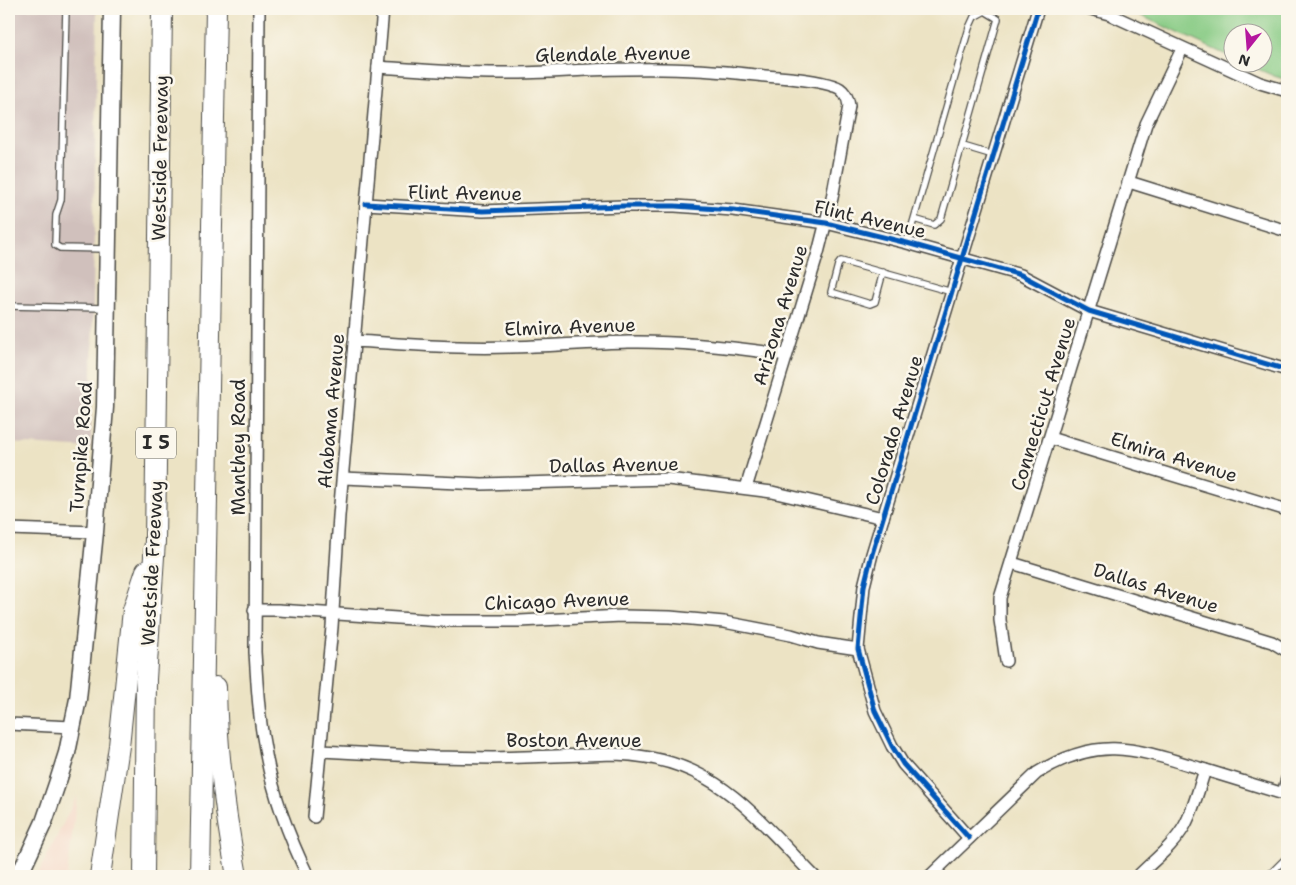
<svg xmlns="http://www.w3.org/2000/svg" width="1296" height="885" font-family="'Shantell Sans',sans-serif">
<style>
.built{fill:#f4d3c1}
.industrial{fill:#d0c0bc}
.green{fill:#86ca83;stroke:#587a57}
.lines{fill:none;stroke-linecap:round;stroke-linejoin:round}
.lane-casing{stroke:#484742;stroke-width:8}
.street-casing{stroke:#484742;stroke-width:14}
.secondary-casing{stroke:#484742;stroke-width:19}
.highway-casing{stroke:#484742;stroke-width:22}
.lane{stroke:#fff;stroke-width:5.5}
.street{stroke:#fff;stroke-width:11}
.secondary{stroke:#fff;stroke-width:16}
.highway{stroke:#fff;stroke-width:20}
.cycleway-casing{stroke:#fbf7ec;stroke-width:8}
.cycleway{stroke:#0057b8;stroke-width:5}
.labels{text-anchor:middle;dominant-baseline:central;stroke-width:5;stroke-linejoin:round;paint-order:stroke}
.shield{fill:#fbf7ec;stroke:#696865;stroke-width:1}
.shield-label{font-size:18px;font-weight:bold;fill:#2b2b2b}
.street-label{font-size:19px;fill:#2b2b2b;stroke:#fbf7ec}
</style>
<rect width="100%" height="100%" fill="#fbf7ec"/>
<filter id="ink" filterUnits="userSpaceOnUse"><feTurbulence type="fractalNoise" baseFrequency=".02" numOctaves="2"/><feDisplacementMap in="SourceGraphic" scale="10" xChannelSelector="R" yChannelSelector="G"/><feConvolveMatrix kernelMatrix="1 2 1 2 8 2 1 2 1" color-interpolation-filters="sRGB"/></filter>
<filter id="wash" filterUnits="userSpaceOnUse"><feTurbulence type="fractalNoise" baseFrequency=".0096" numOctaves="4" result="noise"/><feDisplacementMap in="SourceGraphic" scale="20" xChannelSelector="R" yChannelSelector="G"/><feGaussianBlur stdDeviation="1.12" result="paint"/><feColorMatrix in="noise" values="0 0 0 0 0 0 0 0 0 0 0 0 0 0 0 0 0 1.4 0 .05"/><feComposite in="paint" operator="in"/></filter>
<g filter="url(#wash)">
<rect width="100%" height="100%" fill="#ece3c4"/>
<path class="built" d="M77 796 67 876H37Z"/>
<path class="industrial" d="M9 9H97L91 448 9 443Z"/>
<path class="green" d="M1126 9H1287V80L1274 76 1244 63 1264 62V32H1234L1233 58Z"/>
</g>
<g filter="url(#ink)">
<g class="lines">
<g class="lane-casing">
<g id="lane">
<path d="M66 9 61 200 56 215 55 245 60 248 106 249"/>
<path d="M963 146 993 155"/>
<path d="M907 243 914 219 969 28 974 17 985 11 998 19 941 219 934 225 914 219"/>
<path d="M883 272 875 302 870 304 831 292 838 265 841 261 952 292"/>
<path d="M9 306 105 308"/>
<path d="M9 867 22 866"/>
<path d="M1268 876 1287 857"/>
</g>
</g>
<g class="street-casing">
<g id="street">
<path d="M259 9 255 652C257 682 258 713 264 743 271 789 288 835 308 876"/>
<path d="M1091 9 1109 14 1260 83 1287 91"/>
<path d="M378 67C422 70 466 74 510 73 549 73 588 69 627 69 670 68 713 70 756 75 781 78 810 78 834 86 843 88 848 97 849 106L832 198 818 253 746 488"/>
<path d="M1129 182 1287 231"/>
<path d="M366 204 483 211 623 206H675L733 210 826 223 907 243 1021 275 1089 311 1287 370"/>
<path d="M355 341C406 344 458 349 510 347 549 346 588 343 628 342 681 341 734 347 786 355"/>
<path d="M1050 438 1287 510"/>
<path d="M343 478 482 484 668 479 772 492 883 518"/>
<path d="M9 529 95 532"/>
<path d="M1012 563 1272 642 1287 651"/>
<path d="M254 610H278L442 621H520L622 616 670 617 724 622 791 635 818 643 858 649"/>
<path d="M1006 661 1000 620V598L1146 124 1182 49"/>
<path d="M9 724 72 727"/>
<path d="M321 751 433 757 493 758 615 754C713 757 751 812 814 876"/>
<path d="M1283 793 1287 779"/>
<path d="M314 817 332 627 339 516 383 9"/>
<path d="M969 838 903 764 892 746 875 711 858 649 864 586 872 554 1038 9"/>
<path d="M930 876 1037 773C1098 735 1134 748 1199 768 1228 777 1258 786 1287 795"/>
<path d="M1138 876C1154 860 1174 845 1185 825 1194 808 1199 788 1205 770"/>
</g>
</g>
<g class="secondary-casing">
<path id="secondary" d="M19 876 44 822 59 778 67 753 78 699 95 532 105 407 112 9"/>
</g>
<g class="highway-casing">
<g id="highway">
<path d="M216 687C217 751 225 814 237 876"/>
<path d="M100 876 119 746 133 610 146 571"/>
<path d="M144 876 146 679 155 541 162 9"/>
<path d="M200 876 216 9"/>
</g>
</g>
<use href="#lane" class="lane"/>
<use href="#street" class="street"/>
<use href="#secondary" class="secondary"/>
<use href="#highway" class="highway"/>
<g class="cycleway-casing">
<g id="cycleway">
<path d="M366 204 483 211 623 206H675L733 210 826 223 907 243 1021 275 1089 311 1287 370"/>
<path d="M969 838 903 764 892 746 875 711 858 649 864 586 872 554 1038 9"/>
</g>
</g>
<use href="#cycleway" class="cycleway"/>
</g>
</g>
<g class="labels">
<rect class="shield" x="136" y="427.5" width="40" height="31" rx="4"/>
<g class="shield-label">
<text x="156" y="443">I 5</text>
</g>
<g class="street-label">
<text transform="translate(613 54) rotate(-1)">Glendale Avenue</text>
<text transform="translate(160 158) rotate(-89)">Westside Freeway</text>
<text transform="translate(465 193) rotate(1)">Flint Avenue</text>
<text transform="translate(870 219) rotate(13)">Flint Avenue</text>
<text transform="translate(780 315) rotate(-73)">Arizona Avenue</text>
<text transform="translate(570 327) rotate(-2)">Elmira Avenue</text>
<text transform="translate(1043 404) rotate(-73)">Connecticut Avenue</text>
<text transform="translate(331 411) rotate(-85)">Alabama Avenue</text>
<text transform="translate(894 430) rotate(-73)">Colorado Avenue</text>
<text transform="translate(81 447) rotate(-86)">Turnpike Road</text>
<text transform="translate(238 447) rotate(-90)">Manthey Road</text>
<text transform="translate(1174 457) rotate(17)">Elmira Avenue</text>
<text transform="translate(614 465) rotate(-1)">Dallas Avenue</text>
<text transform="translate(152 563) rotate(-87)">Westside Freeway</text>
<text transform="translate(1156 588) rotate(17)">Dallas Avenue</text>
<text transform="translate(557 601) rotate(-2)">Chicago Avenue</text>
<text x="574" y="740">Boston Avenue</text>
</g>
</g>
<rect width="1296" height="885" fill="none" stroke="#fbf7ec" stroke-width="30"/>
<g transform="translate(1248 48) rotate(197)"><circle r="24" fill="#fbf7ec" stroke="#a8a59f"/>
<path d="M0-4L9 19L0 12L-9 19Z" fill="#b5179e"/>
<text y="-8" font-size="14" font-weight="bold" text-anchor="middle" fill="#2b2b2b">N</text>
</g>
</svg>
